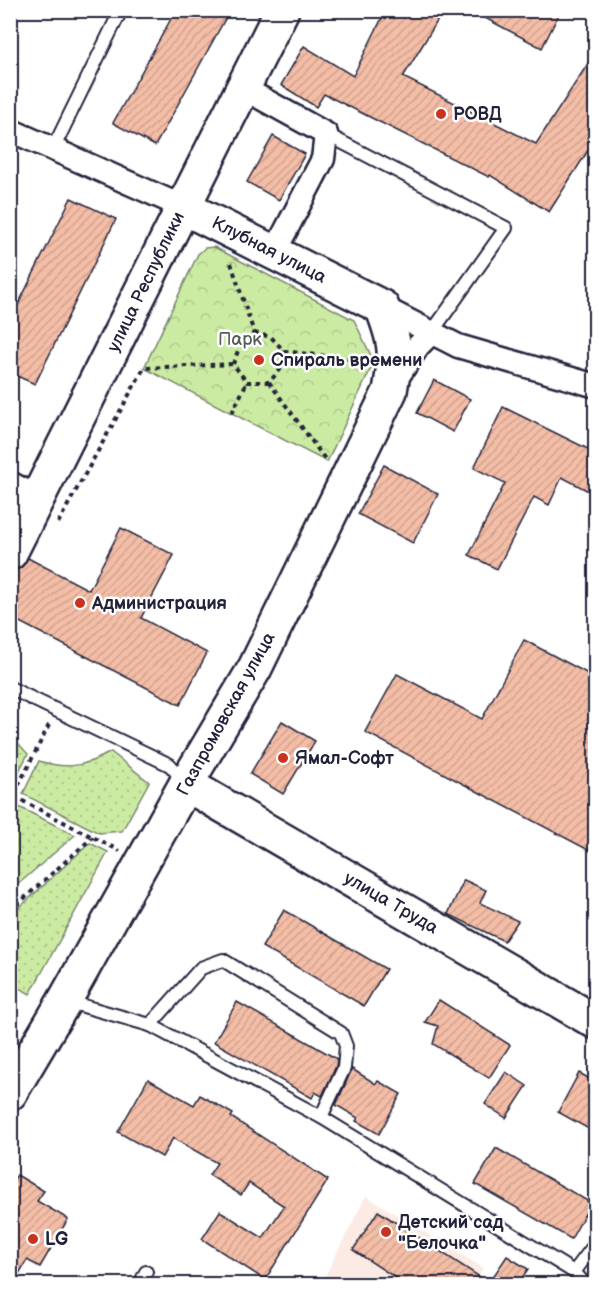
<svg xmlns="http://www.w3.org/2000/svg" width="606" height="1295" font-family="'Balsamiq Sans',sans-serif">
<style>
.built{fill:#fbebe4}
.grass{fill:url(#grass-dots);stroke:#77866e;stroke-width:1.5}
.park{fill:url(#park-crowns);stroke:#77866e;stroke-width:1.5}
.building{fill:url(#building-hatch);stroke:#22223b;stroke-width:1.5}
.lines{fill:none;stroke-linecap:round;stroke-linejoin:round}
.lane-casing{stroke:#22223b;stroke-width:16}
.street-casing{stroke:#22223b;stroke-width:27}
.secondary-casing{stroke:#22223b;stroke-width:38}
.path{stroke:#22223b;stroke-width:4;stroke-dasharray:4.5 4.5;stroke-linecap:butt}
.lane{stroke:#fff;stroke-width:12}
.street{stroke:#fff;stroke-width:22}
.secondary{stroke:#fff;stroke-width:33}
.poi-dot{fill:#c8321e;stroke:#fff;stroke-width:2}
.labels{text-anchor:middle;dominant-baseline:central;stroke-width:5;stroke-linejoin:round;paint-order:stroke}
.poi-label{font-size:18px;font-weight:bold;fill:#22223b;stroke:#fff;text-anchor:start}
.street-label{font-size:18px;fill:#22223b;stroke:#fff}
.park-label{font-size:18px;fill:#555e5a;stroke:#fff}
</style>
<defs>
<pattern id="grass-dots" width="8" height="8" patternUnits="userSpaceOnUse" patternTransform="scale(1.5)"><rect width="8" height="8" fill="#cceba2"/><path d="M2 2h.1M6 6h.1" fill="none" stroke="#afc98c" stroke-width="1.8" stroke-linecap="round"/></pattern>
<pattern id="park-crowns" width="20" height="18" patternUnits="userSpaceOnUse" patternTransform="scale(1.5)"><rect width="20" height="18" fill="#cceba2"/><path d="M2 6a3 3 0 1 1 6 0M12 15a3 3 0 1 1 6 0" fill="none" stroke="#afc98c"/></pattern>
<pattern id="building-hatch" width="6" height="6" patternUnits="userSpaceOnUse" patternTransform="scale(1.5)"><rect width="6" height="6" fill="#f3bda6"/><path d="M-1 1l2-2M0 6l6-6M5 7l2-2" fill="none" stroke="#d0a290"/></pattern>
</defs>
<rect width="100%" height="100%" fill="#fff"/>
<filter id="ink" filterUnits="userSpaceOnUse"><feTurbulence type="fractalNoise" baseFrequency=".0167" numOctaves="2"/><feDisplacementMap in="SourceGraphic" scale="12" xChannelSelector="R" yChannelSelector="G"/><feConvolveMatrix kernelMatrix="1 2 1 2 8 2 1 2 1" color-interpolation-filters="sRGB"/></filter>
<g filter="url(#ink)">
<path class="built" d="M366 1196 483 1268 473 1284H321Z"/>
<g class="grass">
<path d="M10 731 15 740 28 754 11 786Z"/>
<path d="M111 752 149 782 122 831 99 833 23 794 39 761C67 770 86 766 111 752Z"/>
<path d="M19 807 75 835 16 886 11 880V823Z"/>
<path d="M90 843 108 852 30 994 11 983V915Z"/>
</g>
<path class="park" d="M214 247 354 320 374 362 327 462 144 368 198 254 205 248Z"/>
<g class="building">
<path d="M176 10H230L155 146 113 123Z"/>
<path d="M386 10H444L403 77 536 144 596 51V138L549 212 490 175 489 177 324 94 316 107 281 85 304 46 353 76Z"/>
<path d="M470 10H561L542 48Z"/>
<path d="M273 136 305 154 279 200 247 182Z"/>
<path d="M71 198 116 219 35 384 10 373V321Z"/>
<path d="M434 380 470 399 453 432 417 413Z"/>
<path d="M503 407 596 453V495L562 477 549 505 534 497 497 569 469 555 505 483 474 468Z"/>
<path d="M384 465 438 494 413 543 358 514Z"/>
<path d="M121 528 174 555 141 618 207 653 180 705 10 617 11 572 21 568 28 558 89 590Z"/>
<path d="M524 640 596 678V854L365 732 397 674 482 719Z"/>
<path d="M282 721 315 741 283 794 250 774Z"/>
<path d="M464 880 486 890 480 903 518 921 504 941 448 914Z"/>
<path d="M284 910 386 969 364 1006 262 947Z"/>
<path d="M439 1000 510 1045 489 1078 433 1044 438 1026 425 1022Z"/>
<path d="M237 1002 337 1059 336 1066 322 1096 315 1092 312 1098 214 1042Z"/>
<path d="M352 1069 376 1084 378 1081 401 1094 379 1134 356 1121 358 1118 336 1105Z"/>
<path d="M506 1072 527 1086 506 1118 485 1104Z"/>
<path d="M579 1073 596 1082V1133L558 1112Z"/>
<path d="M148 1079 194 1105 200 1095 233 1114 231 1117 328 1180 265 1280 202 1239 220 1211 263 1238 284 1206 249 1183 241 1195 209 1175 217 1163 173 1138 162 1157 118 1132Z"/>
<path d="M496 1148 591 1203 571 1239 475 1184Z"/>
<path d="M17 1175 44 1191 37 1201 68 1219 40 1267 27 1260 13 1284H10V1185Z"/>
<path d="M378 1211 489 1283 507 1256 528 1269 518 1284H405L353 1250Z"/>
</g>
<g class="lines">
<g class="lane-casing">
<g id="lane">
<path d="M326 134 506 228 432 332"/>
<path d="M53 149 121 10"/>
<path d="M10 688 170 765 186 783"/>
<path d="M66 1001 150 1025 321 1117 574 1272 585 1284"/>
<path d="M150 1025 201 968 223 960 341 1033 346 1046 344 1068 321 1117"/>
<path d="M574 1272 596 1243"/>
<path d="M140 1284 146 1272"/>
</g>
</g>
<g class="street-casing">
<g id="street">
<path d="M243 88 326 134 323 159 274 253"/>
<path d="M10 130 183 207"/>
<path d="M382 307 458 346 596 386"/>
<path d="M395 381 418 346 432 332"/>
<path d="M10 483 38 498"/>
</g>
</g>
<g class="secondary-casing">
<g id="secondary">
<path d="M10 553 282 10"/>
<path d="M186 784 596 1022"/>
<path d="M10 1093 65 1000 186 784 255 668 390 391C397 353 396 343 382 307L183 207"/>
</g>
</g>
<g class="path">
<path d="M231 263 254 333 241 343 233 364 247 382H269L280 370 284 351 271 337 254 333"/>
<path d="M284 351 367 361"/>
<path d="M269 382 327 462"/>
<path d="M232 413 247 382"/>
<path d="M58 523 144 368 233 364"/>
<path d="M49 725 13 796 120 851"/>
<path d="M10 795 13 796 10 802"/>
<path d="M10 911 93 837"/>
</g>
<use href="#lane" class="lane"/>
<use href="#street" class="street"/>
<use href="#secondary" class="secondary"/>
</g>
</g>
<g class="poi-dot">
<circle cx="441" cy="114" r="6"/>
<circle cx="259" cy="360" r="6"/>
<circle cx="80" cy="603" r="6"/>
<circle cx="283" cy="758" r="6"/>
<circle cx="386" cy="1232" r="6"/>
<circle cx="33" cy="1239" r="6"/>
</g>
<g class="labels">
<g class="poi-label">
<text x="453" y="114">РОВД</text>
<text x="271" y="360">Спираль времени</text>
<text x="92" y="603">Администрация</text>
<text x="295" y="758">Ямал-Софт</text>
<text x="398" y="1222">Детский сад<tspan x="398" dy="21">"Белочка"</tspan></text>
<text x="45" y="1239">LG</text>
</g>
<g class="street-label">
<text transform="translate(269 250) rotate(27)">Клубная улица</text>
<text transform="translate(146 282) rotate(-64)">улица Республики</text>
<text transform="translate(226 714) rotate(-61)">Газпромовская улица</text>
<text transform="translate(391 903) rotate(30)">улица Труда</text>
</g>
<g class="park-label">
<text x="240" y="339">Парк</text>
</g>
</g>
<rect width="606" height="1295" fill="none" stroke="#fff" stroke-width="36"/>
<rect x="18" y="18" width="570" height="1259" fill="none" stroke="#22223b" stroke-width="2" filter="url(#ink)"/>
</svg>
